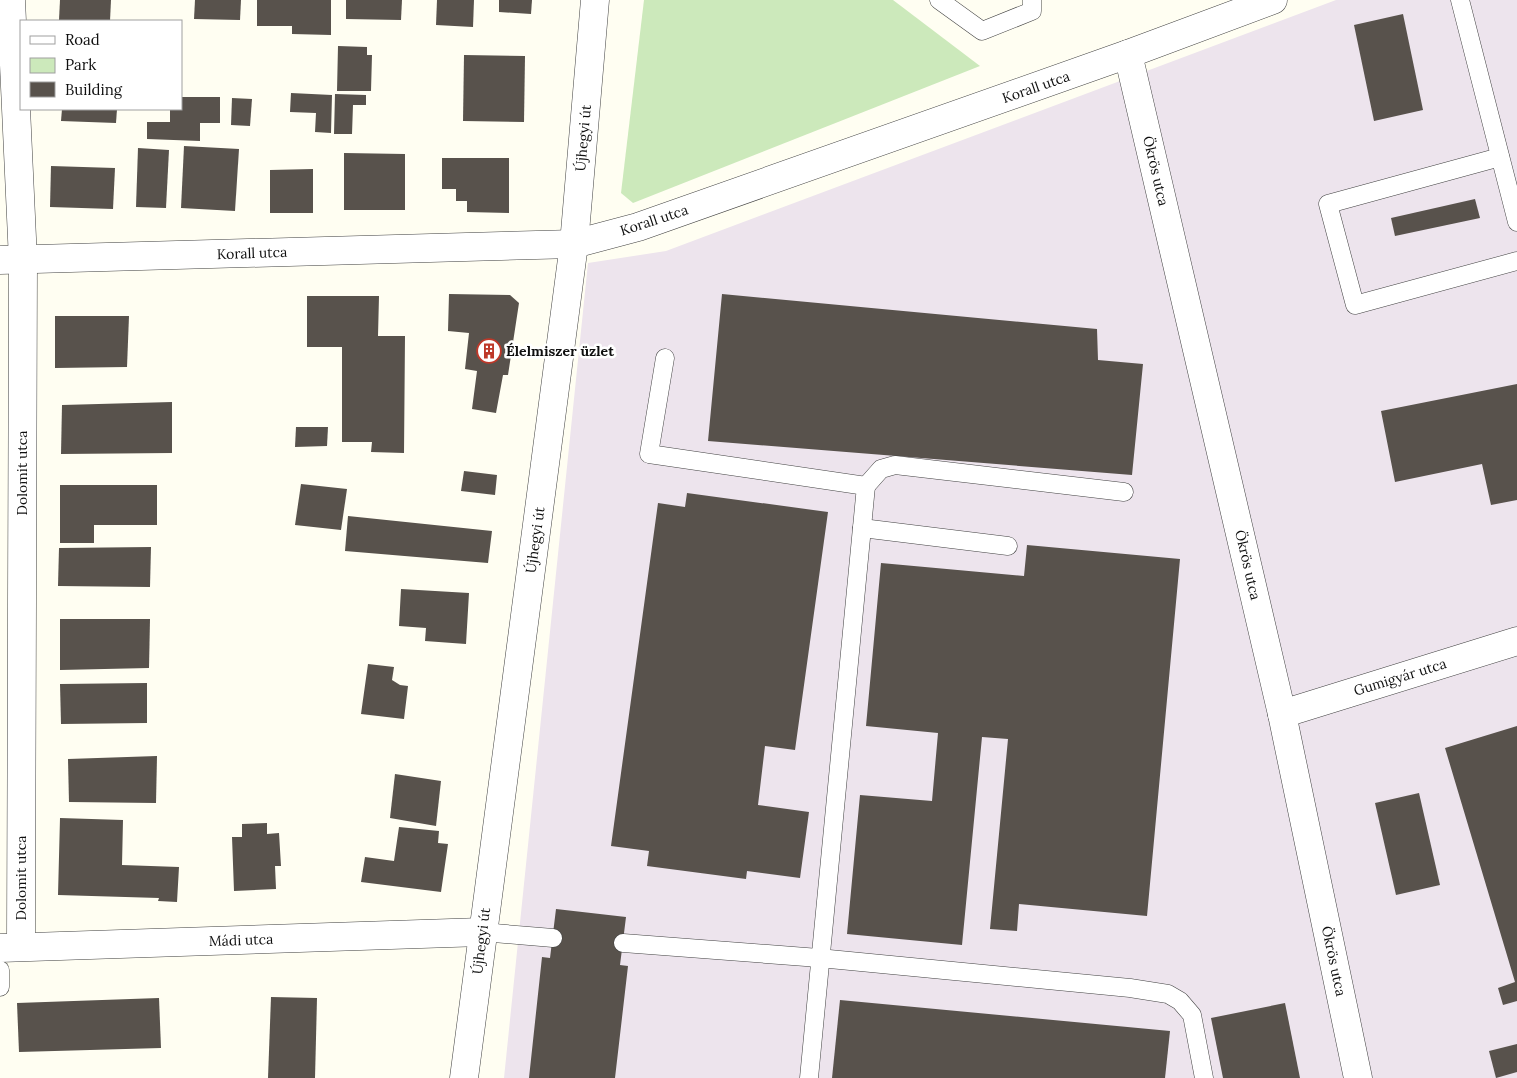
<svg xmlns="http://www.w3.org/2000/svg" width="1517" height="1078" font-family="Lora,serif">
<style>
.industrial{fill:#ede4ed}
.green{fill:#cce9bb}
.building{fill:#58524c}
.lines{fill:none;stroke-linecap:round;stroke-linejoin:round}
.service-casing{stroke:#424242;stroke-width:19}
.minor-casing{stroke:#424242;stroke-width:29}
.tertiary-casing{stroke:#424242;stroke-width:29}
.service{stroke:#fff;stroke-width:18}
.minor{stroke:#fff;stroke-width:28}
.tertiary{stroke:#fff;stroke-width:28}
.labels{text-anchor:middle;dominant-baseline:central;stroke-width:5;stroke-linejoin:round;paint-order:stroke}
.street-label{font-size:14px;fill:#0f0f0f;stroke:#fff}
.poi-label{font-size:14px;font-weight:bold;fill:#0f0f0f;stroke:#fff;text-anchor:start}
</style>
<rect width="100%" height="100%" fill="#fffef2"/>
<path class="industrial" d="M1336 0H1517V1078H504L588 263 666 251Z"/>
<path class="green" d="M644 0H893L980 66 633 203 621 193Z"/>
<g class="building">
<path d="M60 0H111L110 21 59 20Z"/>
<path d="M195 0H241L240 20 194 19Z"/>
<path d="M257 0H331V35L292 34V26H257Z"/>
<path d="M346 0H402L401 20 346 19Z"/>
<path d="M437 0H474L473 27 436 25Z"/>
<path d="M499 0H532L531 14 499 12Z"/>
<path d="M1403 14 1423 110 1374 121 1354 25Z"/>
<path d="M338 46 367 47V55H372L371 91H337Z"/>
<path d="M464 55 525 56 524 122 463 121Z"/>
<path d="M291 93 332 95 331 133 315 132 316 113 290 112Z"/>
<path d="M335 94 366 95V105H353L352 134H334Z"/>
<path d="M181 97H220V123H200V141L147 139V122H170V109H181Z"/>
<path d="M232 98 252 99 250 126 231 125Z"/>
<path d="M62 109H117L116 123 61 121Z"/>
<path d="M184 146 239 149 235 211 181 208Z"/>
<path d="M138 148 169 150 166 208 136 207Z"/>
<path d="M344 153 405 154V210H344Z"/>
<path d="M442 158H509V213L467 212V201H456V189H442Z"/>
<path d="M51 166 115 168 113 209 50 207Z"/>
<path d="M313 169V213H270V170Z"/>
<path d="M1475 199 1480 218 1395 236 1391 218Z"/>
<path d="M449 294 510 295 519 303 508 375H503L496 413 472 409 477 371 465 369 469 333 448 331Z"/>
<path d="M722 294 1097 329 1098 360 1143 364 1132 475 708 441Z"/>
<path d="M307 296H379L378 336H405L404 453 371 452 372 442H342V347H307Z"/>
<path d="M55 316H129L127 367 55 368Z"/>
<path d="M1517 384V500L1491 505 1482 464 1395 482 1381 411Z"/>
<path d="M172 402V453L61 454 62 405Z"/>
<path d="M296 427H328L327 446 295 447Z"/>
<path d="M464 471 497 475 495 495 461 491Z"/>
<path d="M301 484 347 489 341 530 295 525Z"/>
<path d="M60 485H157V525H94V543H60Z"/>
<path d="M687 493 828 512 795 750 765 746 758 805 809 812 800 878 747 871 746 879 647 866 649 851 611 846 658 503 685 507Z"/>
<path d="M348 516 492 531 488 563 345 551Z"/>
<path d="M1027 545 1180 559 1147 916 1019 904 1017 931 990 929 1008 739 982 737 962 945 847 934 860 795 932 801 938 733 866 726 881 563 1024 576Z"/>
<path d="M151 547 150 587 58 586 59 548Z"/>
<path d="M401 589 469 593 466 644 425 641 426 628 399 626Z"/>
<path d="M60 619H150L149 668 60 670Z"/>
<path d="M368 664 394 667 392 680 400 685 408 686 404 719 361 714Z"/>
<path d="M147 683V723L61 724 60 684Z"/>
<path d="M1517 726V1001L1503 1005 1498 988 1515 982 1445 748Z"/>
<path d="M157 756 156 803 69 802 68 759Z"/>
<path d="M395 774 441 781 436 826 390 818Z"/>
<path d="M1419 793 1440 885 1396 895 1375 803Z"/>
<path d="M60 818 123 820 122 865 179 867 177 902 158 901 159 898 58 895Z"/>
<path d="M267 823V834L279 833 281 866H275L276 889 234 891 232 837H242V824Z"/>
<path d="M399 827 439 831 438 843 448 844 441 892 361 882 365 857 394 861Z"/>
<path d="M556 909 626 917 620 965 628 966 615 1078H529L542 957 550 958Z"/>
<path d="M271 997 317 998 315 1078H268Z"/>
<path d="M159 998 161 1048 19 1052 17 1003Z"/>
<path d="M840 1000 1170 1031 1165 1078H832Z"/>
<path d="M1285 1003 1300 1078H1223L1211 1018Z"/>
<path d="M1517 1044V1072L1496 1078 1489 1051Z"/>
</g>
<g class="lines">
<g class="service-casing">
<g id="service">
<path d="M939 0 982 31 1032 11V0"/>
<path d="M1460 0 1517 222"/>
<path d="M1500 157 1328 204 1355 305 1517 261"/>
<path d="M665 358 649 454 866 486 809 1078"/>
<path d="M866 486 881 469 895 465 1124 492"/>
<path d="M862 528 1008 546"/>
<path d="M482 932 553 938"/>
<path d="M623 943 819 958 1130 988 1168 994 1180 1001 1192 1015 1204 1078"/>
<path d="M0 970V987"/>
</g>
</g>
<g class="minor-casing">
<g id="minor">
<path d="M11 0 23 260 21 946"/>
<path d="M1128 54 1282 714 1358 1078"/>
<path d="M0 260 574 244 638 227 1128 54 1273 0"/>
<path d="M1282 714 1517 641"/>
<path d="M0 948 482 932"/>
</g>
</g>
<g class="tertiary-casing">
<path id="tertiary" d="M464 1078 574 244 595 0"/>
</g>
<use href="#service" class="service"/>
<use href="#minor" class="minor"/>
<use href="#tertiary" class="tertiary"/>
</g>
<defs>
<g id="building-ring" transform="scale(1.25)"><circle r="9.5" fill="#fff" stroke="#be3829" stroke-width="1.5"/><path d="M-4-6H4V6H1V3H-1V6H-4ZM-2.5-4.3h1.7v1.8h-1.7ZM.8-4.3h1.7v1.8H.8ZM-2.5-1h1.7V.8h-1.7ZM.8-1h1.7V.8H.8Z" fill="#be3829"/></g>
</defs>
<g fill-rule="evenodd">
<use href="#building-ring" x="489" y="351"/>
</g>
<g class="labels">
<g class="street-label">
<text transform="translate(1036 87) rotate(-19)">Korall utca</text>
<text transform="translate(583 138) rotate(-85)">Újhegyi út</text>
<text transform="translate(1156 171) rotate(77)">Ökrös utca</text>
<text transform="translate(654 220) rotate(-18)">Korall utca</text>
<text transform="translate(252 253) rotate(-2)">Korall utca</text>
<text transform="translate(22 473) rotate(-90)">Dolomit utca</text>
<text transform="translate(535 540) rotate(-82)">Újhegyi út</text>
<text transform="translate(1248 565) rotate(77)">Ökrös utca</text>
<text transform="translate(1400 677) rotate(-17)">Gumigyár utca</text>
<text transform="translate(21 878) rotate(-90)">Dolomit utca</text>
<text transform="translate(241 940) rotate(-2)">Mádi utca</text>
<text transform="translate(481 941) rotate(-83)">Újhegyi út</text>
<text transform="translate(1334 961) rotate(78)">Ökrös utca</text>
</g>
<g class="poi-label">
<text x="506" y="351">Élelmiszer üzlet</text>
</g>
</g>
<rect x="20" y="20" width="162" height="90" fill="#ffffff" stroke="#9f9f9f"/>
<rect x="30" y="36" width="25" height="8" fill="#ffffff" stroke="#9f9f9f"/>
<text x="65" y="45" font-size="15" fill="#0f0f0f">Road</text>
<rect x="30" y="58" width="25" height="15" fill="#cce9bb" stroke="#9f9f9f"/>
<text x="65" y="70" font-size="15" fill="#0f0f0f">Park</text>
<rect x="30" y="82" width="25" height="15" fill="#58524c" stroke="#9f9f9f"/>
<text x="65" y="95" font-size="15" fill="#0f0f0f">Building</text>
</svg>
